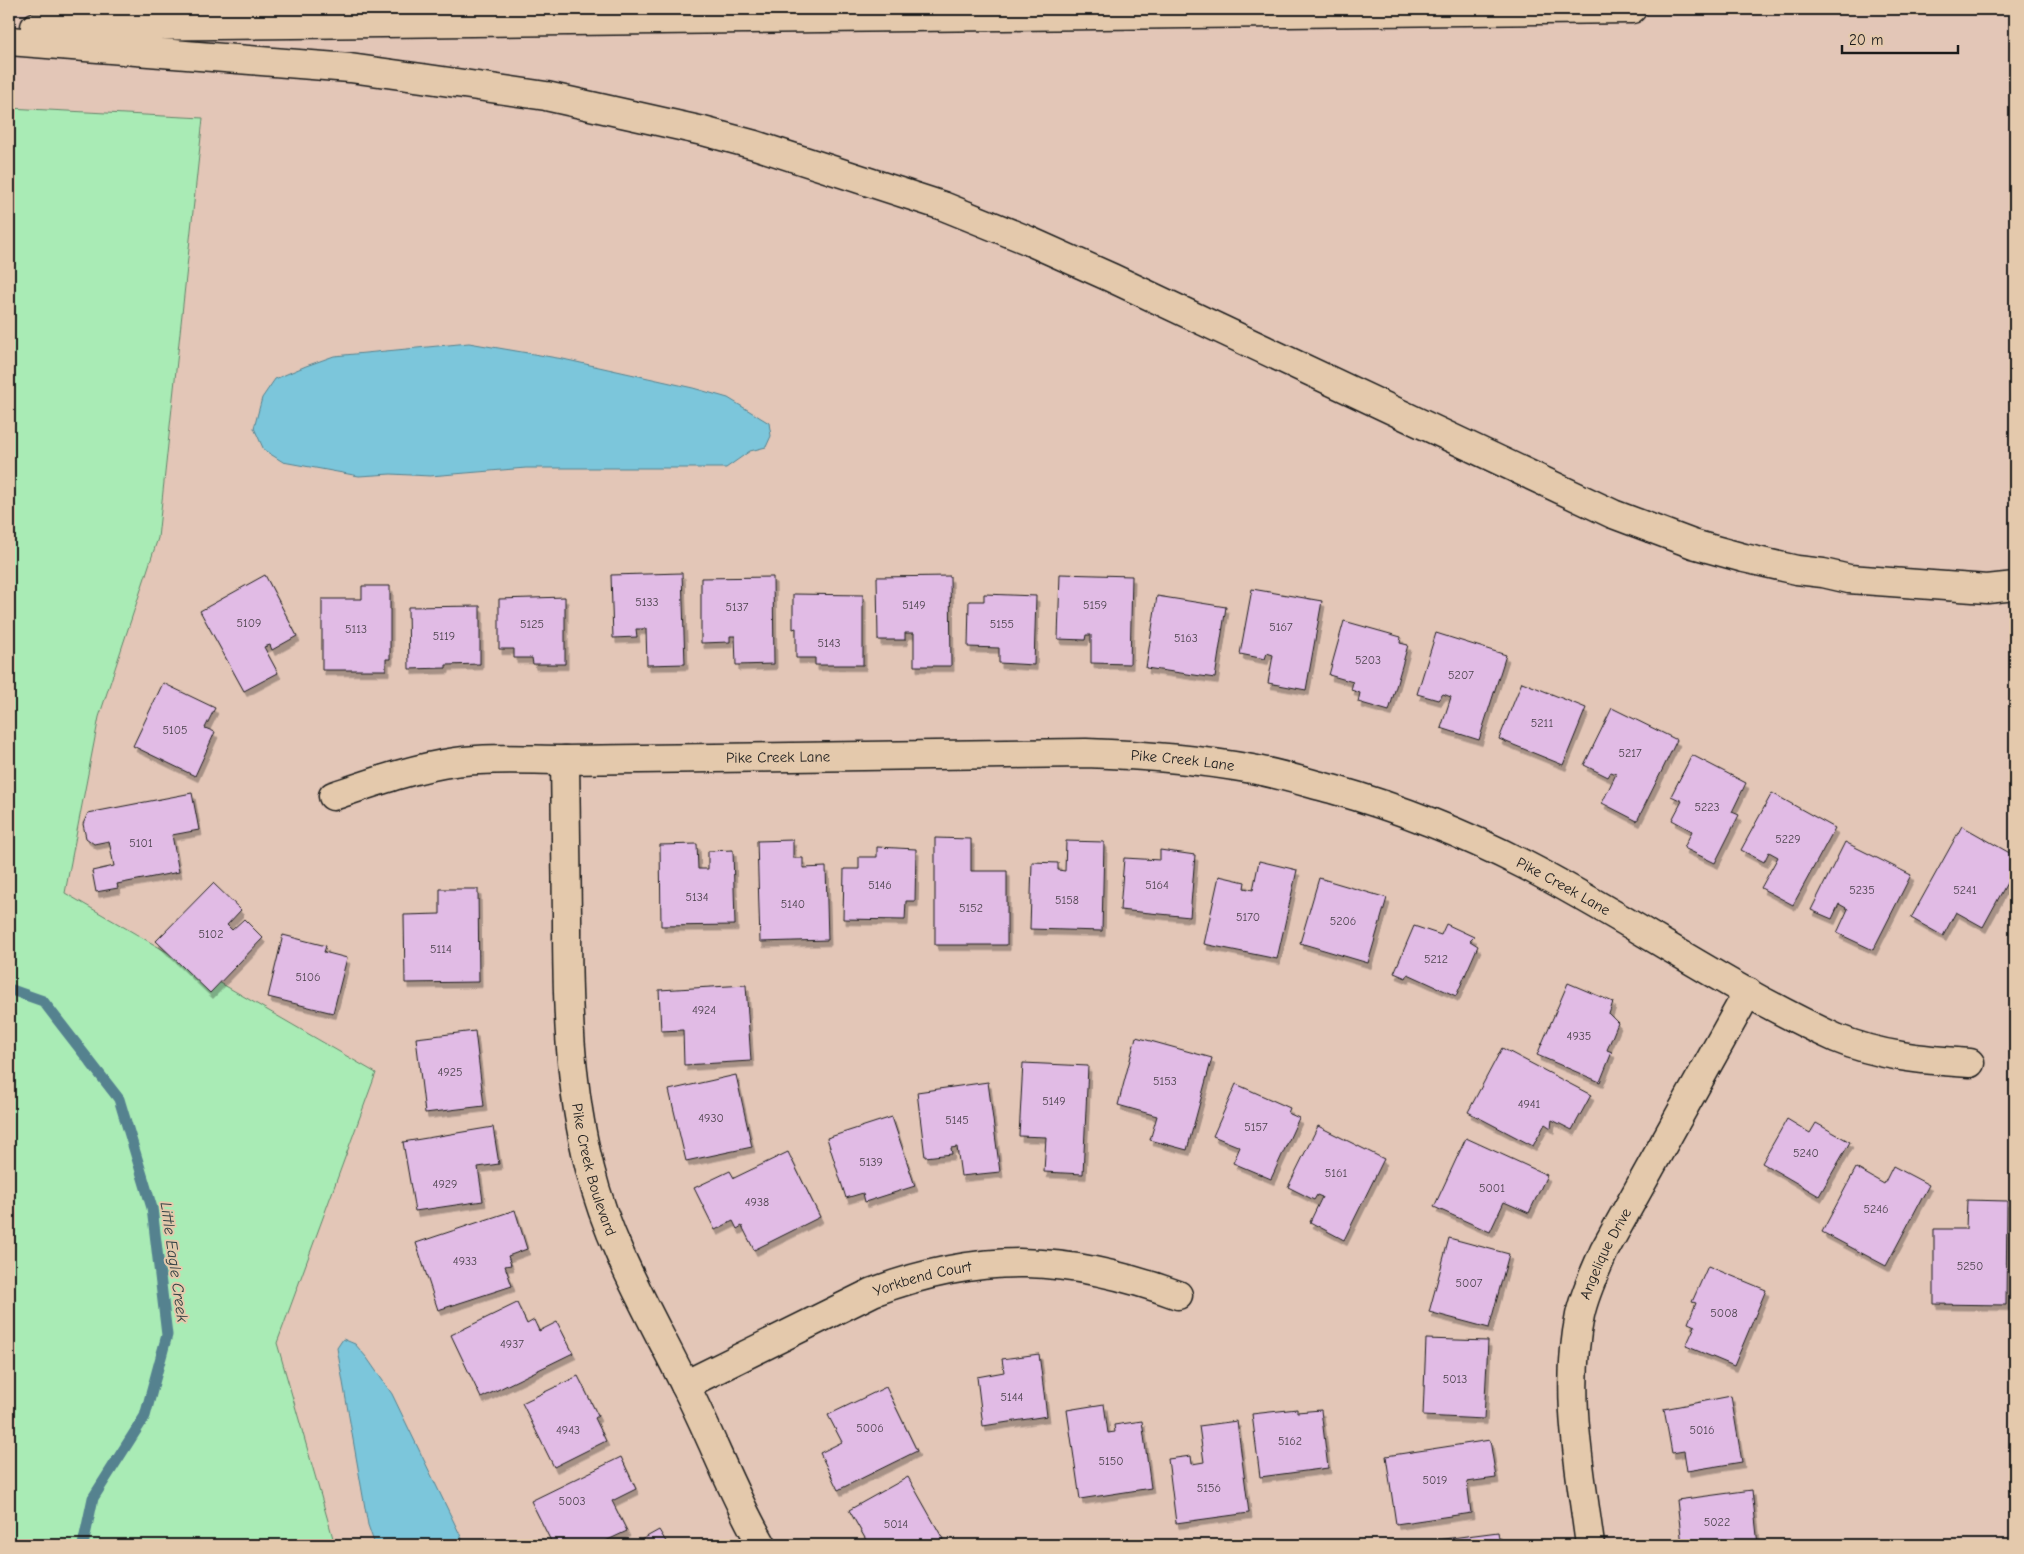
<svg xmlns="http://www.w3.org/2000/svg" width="2024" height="1554" font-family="'Comic Neue',sans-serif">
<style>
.green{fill:#a9ebb5;stroke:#628468}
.water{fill:#7bc6db;stroke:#55828f}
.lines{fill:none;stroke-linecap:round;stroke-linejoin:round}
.stream{stroke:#55828f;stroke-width:11}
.building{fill:#e1bbe5;stroke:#1c1c1c;filter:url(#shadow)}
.minor-casing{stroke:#1c1c1c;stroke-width:31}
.highway-casing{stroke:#1c1c1c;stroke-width:31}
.minor{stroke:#e4c9ac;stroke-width:28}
.highway{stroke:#e4c9ac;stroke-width:28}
.labels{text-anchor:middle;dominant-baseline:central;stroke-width:4;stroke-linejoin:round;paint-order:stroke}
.number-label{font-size:12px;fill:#4d444e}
.street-label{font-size:15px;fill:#1c1c1c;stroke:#e4c9ac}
.water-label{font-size:16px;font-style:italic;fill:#2f3e42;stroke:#e4c9ac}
</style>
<defs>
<filter id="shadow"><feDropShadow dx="3" dy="5.5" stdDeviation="0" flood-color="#0004"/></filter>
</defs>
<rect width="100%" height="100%" fill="#e3c6b7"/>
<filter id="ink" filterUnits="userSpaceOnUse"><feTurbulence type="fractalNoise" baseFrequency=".02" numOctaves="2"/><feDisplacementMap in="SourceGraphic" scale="10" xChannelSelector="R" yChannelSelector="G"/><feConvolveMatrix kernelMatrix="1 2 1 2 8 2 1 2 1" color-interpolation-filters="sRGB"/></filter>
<g filter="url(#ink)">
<path class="green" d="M9 108 203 118 158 538 99 717 65 893 376 1073 277 1343 335 1545H9Z"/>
<g class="water">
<path d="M469 343 563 359 693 388 728 398 769 423 771 436 766 447 750 451 726 468H526L430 476 391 474 359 476 283 462 264 450 254 428 262 398 275 379 306 366 334 356Z"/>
<path d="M343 1339 355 1344 367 1358 392 1394 465 1545H375L368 1525 337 1348Z"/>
</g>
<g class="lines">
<path class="stream" d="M9 989 43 1001 119 1099 152 1208 167 1335 145 1416 93 1498 83 1545"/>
</g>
<g class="building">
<path d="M682 573 685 664 647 665 646 629H636L637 637 613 638 611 575Z"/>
<path d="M1060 574 1132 576 1130 664 1091 663V635H1086L1085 640 1058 639Z"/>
<path d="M265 575 297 636 272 650 270 645 264 647 278 673 244 691 200 611Z"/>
<path d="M950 576 951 666H914V633H905V640H878L877 577Z"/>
<path d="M773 577 774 664 736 665 735 636H730V642L701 643V578Z"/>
<path d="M362 586H390V659H386V670H322V599H362Z"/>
<path d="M1252 589 1322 601 1306 690 1268 683 1273 655 1267 653 1265 659 1240 654Z"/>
<path d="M793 594 863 595V665H815V658H796V628L793 629Z"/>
<path d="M984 594 1036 596 1034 665 999 663V648L968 647 969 601H984Z"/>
<path d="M1157 596 1226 607 1215 678 1146 668Z"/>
<path d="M565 597V664H533L532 658H514V649H499V599Z"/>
<path d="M480 606V664L446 665V668L409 669 408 607Z"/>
<path d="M1344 621 1401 637 1400 643 1408 645 1389 711 1358 702 1360 693 1351 690 1353 682 1329 675Z"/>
<path d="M1436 633 1506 655 1479 740 1441 728 1451 697 1443 694 1438 700 1417 694Z"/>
<path d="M1522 682 1586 708 1563 765 1499 739Z"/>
<path d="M163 683 215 708 205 728 215 732 195 776 133 746Z"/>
<path d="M1612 708 1677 740 1637 821 1602 803 1616 774 1611 772 1608 777 1584 765Z"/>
<path d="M1692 755 1746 783 1732 812 1739 815 1715 863 1684 848 1692 831 1672 820 1682 801 1671 796Z"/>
<path d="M192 793 199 830 172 835 179 872 117 884 118 888 96 892 92 871 114 866 109 841 94 844 86 838 83 824 88 813Z"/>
<path d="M1772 793 1835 828 1793 905 1761 888 1778 857 1769 852 1764 862 1741 850Z"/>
<path d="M1962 826 2015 856V868L1983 927 1956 912 1943 936 1911 918Z"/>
<path d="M935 838 971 839V871H1007V945H935Z"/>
<path d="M793 840V858H803V868L826 867 828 940 760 942 757 841Z"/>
<path d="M1066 841 1104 842 1102 931 1030 929 1032 862 1058 863V870L1065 871Z"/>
<path d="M1845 842 1911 875 1873 950 1837 933 1848 909 1839 904 1832 919 1811 910Z"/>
<path d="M697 844 698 869H708V851L733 850 735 925 661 926 660 845Z"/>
<path d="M877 847 916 849 915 901H906L905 920 843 919 844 869H859V857H877Z"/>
<path d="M1160 850 1195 855 1190 917 1120 910 1124 858 1160 860Z"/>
<path d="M1259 861 1297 870 1277 959 1204 944 1219 876 1245 882 1244 888 1253 890Z"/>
<path d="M1319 878 1387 898 1368 963 1300 943Z"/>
<path d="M213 883 241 910 227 925 232 930 244 919 263 938 210 993 156 941Z"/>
<path d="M440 889H478L479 982 405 983 404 915 440 914Z"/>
<path d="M1446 924 1474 937 1470 941 1478 946 1456 996 1408 974 1406 978 1394 973 1414 926 1441 935Z"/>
<path d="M283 935 326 946 324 952 347 958 333 1013 268 997Z"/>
<path d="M1568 983 1613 1002 1609 1014 1618 1023 1607 1050 1612 1052 1600 1082 1537 1055Z"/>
<path d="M746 985 751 1061 684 1065 683 1030 661 1031 659 990Z"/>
<path d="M475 1031 484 1106 425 1113 416 1038Z"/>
<path d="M1136 1037 1212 1058 1187 1150 1150 1140 1157 1116 1118 1105Z"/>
<path d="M1502 1048 1591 1095 1572 1130 1552 1120 1551 1128 1545 1124 1533 1146 1468 1112Z"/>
<path d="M1023 1063 1088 1066 1083 1174 1044 1172 1046 1137 1019 1136Z"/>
<path d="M736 1075 752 1147 686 1161 669 1090Z"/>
<path d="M988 1082 1000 1172 961 1176 957 1147 951 1148 952 1154 925 1157 917 1092Z"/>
<path d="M1236 1084 1290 1108 1288 1113 1299 1118 1271 1179 1233 1163 1240 1147 1213 1136Z"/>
<path d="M892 1117 915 1186 865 1202 863 1193 846 1198 827 1138Z"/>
<path d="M1787 1119 1810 1133 1816 1123 1850 1142 1819 1196 1762 1163Z"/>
<path d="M1318 1126 1384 1159 1344 1240 1310 1222 1322 1197 1317 1195 1314 1200 1288 1187Z"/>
<path d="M493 1127 499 1164 478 1167 483 1201 415 1211 403 1142Z"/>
<path d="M1466 1138 1547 1175 1529 1213 1504 1202 1490 1232 1434 1207Z"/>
<path d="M788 1152 820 1217 754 1250 742 1226 737 1229 733 1221 715 1230 694 1188 730 1171 734 1178Z"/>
<path d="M1893 1166 1929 1185 1886 1266 1822 1232 1856 1168 1884 1184Z"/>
<path d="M1967 1200 2007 1201 2006 1305 1934 1304V1229H1966Z"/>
<path d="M515 1210 527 1249 508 1256 511 1265 505 1266 512 1286 438 1310 416 1243Z"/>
<path d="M1449 1238 1509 1254 1489 1328 1429 1312Z"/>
<path d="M1708 1266 1766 1290 1734 1366 1686 1346 1695 1326 1688 1323 1696 1303 1692 1302Z"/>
<path d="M517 1303 527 1324 534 1320 539 1331 557 1322 573 1353 481 1398 451 1335Z"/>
<path d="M1426 1339 1488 1341 1484 1419 1423 1416Z"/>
<path d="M1039 1354 1047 1416 983 1426 977 1377 1004 1372 1002 1359Z"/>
<path d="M578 1376 598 1416 595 1418 606 1441 554 1467 522 1403Z"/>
<path d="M886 1387 917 1451 838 1490 820 1453 842 1442 828 1415Z"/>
<path d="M1731 1396 1742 1462 1687 1471 1684 1451 1672 1453 1664 1409Z"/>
<path d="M1104 1404 1108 1433 1115 1432 1114 1425 1142 1421 1151 1488 1080 1499 1067 1410Z"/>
<path d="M1297 1409V1412L1321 1410 1328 1468 1260 1477 1252 1414Z"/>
<path d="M1237 1421 1249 1513 1176 1523 1168 1459 1191 1456 1192 1464 1204 1462 1199 1426Z"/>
<path d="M1490 1440 1496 1478 1467 1482 1471 1513 1396 1524 1386 1456Z"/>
<path d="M621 1457 636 1489 612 1501 627 1531 597 1545H553L531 1501Z"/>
<path d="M908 1477 943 1539 931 1545H869L849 1510Z"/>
<path d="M1752 1490 1758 1545H1682L1677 1500Z"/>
<path d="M659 1530 668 1545H632Z"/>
<path d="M1498 1532 1500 1545H1437L1436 1540Z"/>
</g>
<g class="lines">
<g class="minor-casing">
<g id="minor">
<path id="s1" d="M565 760C566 813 566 865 567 918 567 1002 569 1087 590 1169 609 1246 650 1314 685 1385 712 1437 732 1494 762 1545"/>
<path id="s2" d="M333 796C372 783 413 768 455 762 491 757 529 760 565 760L1086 753C1142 755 1197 759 1252 769 1279 774 1305 782 1332 789 1399 808 1463 833 1525 865 1630 919 1728 989 1836 1038 1879 1056 1924 1060 1970 1063"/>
<path id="s3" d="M685 1385 873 1292C982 1251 1069 1255 1178 1295"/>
<path id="s4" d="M1590 1545C1580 1468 1564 1393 1580 1315 1585 1292 1595 1272 1604 1251L1748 992"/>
</g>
</g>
<g class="highway-casing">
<g id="highway">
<path d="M35 27 1632 9"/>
<path d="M9 41 350 68 422 78 546 96 703 131 755 145 943 206 1027 240 1112 278 1613 514 1693 544 1744 558 1797 570 1823 573 1849 579 1987 589 2015 586"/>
</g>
</g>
<use href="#minor" class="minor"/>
<use href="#highway" class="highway"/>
</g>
</g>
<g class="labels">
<g class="number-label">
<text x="647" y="602">5133</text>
<text x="914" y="605">5149</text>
<text x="1095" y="605">5159</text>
<text x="737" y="607">5137</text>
<text x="249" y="623">5109</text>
<text x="532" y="624">5125</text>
<text x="1002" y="624">5155</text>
<text x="1281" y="627">5167</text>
<text x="356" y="629">5113</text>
<text x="444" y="636">5119</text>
<text x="1186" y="638">5163</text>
<text x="829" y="643">5143</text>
<text x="1368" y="660">5203</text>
<text x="1461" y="675">5207</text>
<text x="1542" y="723">5211</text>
<text x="175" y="730">5105</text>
<text x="1630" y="753">5217</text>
<text x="1707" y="807">5223</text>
<text x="1788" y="839">5229</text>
<text x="141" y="843">5101</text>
<text x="880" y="885">5146</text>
<text x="1157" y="885">5164</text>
<text x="1862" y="890">5235</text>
<text x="1965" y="890">5241</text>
<text x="697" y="897">5134</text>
<text x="1067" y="900">5158</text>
<text x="793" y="904">5140</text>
<text x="971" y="908">5152</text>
<text x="1248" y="917">5170</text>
<text x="1343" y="921">5206</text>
<text x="211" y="934">5102</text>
<text x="441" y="949">5114</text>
<text x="1436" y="959">5212</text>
<text x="308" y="977">5106</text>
<text x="704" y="1010">4924</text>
<text x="1579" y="1036">4935</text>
<text x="450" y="1072">4925</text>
<text x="1165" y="1081">5153</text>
<text x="1054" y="1101">5149</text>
<text x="1529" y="1104">4941</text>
<text x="711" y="1118">4930</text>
<text x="957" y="1120">5145</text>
<text x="1256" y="1127">5157</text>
<text x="1806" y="1153">5240</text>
<text x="871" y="1162">5139</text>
<text x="1336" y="1173">5161</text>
<text x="445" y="1184">4929</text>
<text x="1492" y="1188">5001</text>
<text x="757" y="1202">4938</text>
<text x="1876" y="1209">5246</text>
<text x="465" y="1261">4933</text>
<text x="1970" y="1266">5250</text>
<text x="1469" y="1283">5007</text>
<text x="1724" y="1313">5008</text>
<text x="512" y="1344">4937</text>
<text x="1455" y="1379">5013</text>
<text x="1012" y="1397">5144</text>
<text x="870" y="1428">5006</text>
<text x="568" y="1430">4943</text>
<text x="1702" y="1430">5016</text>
<text x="1290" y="1441">5162</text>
<text x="1111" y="1461">5150</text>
<text x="1435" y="1480">5019</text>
<text x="1209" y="1488">5156</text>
<text x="572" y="1501">5003</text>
<text x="1717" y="1522">5022</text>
<text x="896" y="1524">5014</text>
</g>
<g class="street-label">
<text stroke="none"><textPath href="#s2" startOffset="450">Pike Creek Lane</textPath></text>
<text stroke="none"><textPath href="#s2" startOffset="855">Pike Creek Lane</textPath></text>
<text stroke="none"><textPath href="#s2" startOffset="1259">Pike Creek Lane</textPath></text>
<text stroke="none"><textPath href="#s1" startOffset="412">Pike Creek Boulevard</textPath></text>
<text stroke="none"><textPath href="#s4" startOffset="298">Angelique Drive</textPath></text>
<text stroke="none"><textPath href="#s3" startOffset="261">Yorkbend Court</textPath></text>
</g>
<g class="water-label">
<text transform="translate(174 1262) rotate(82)">Little Eagle Creek</text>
</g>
</g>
<rect width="2024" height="1554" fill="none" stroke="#e4c9ac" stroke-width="30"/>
<rect x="15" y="15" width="1994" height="1524" fill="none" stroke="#1c1c1c" stroke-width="2" filter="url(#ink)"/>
<path d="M1842 45v8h116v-8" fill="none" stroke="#1c1c1c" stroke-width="2.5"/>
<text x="1849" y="45" font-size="15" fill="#1c1c1c" stroke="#e4c9ac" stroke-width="4" paint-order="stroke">20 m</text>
</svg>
